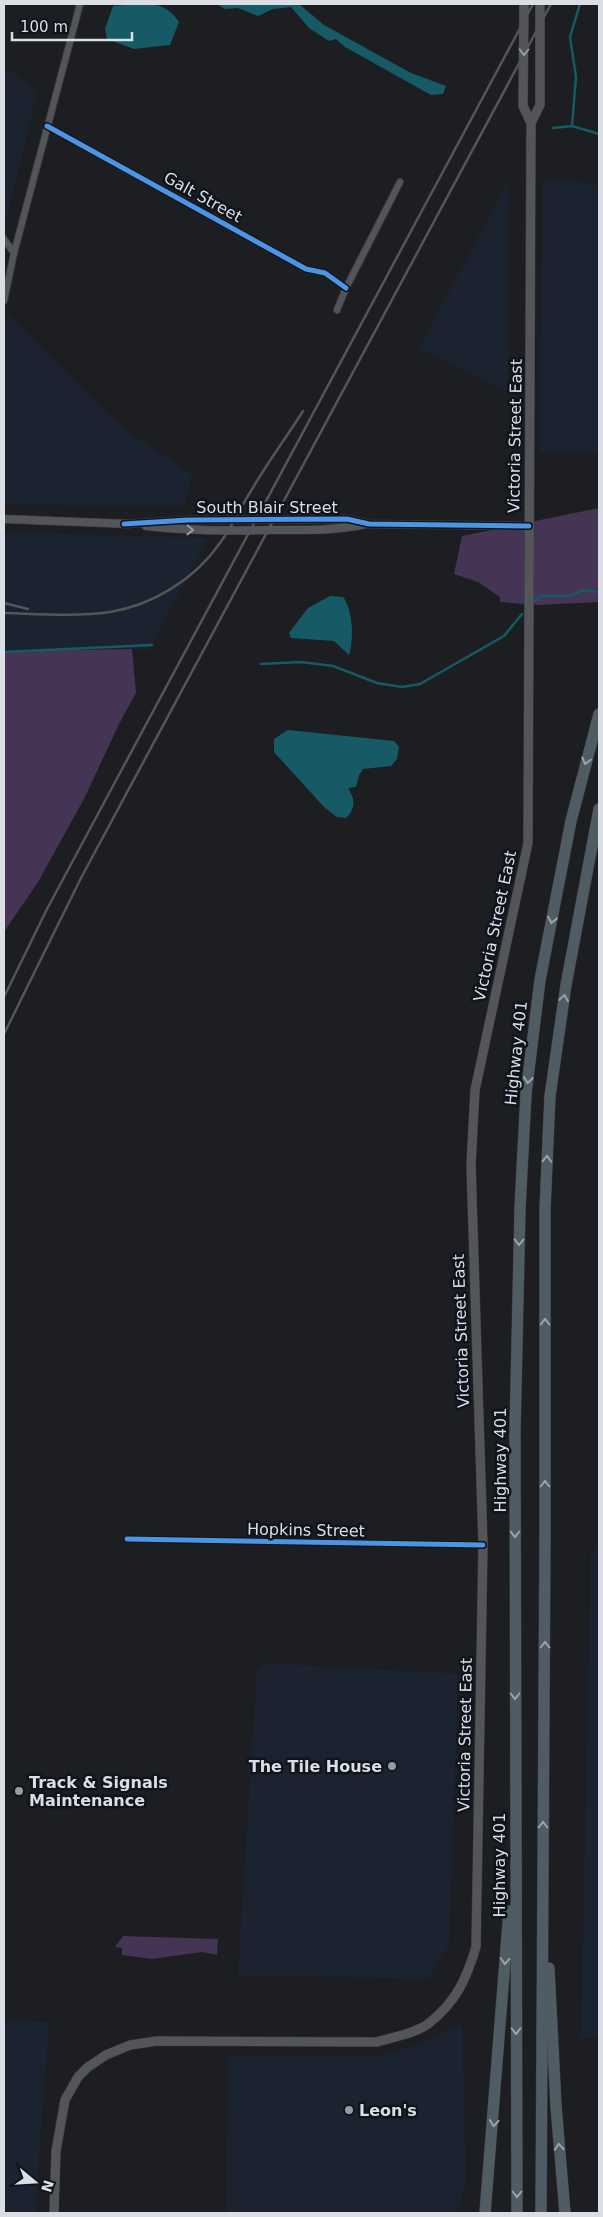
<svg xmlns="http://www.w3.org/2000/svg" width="603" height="2217" font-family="'DejaVu Sans',sans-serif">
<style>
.built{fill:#1b2330}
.green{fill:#453453}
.water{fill:#165a66}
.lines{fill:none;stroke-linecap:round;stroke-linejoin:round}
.stream{stroke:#165a66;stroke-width:2.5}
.minor-casing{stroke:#393b3f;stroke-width:8}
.tertiary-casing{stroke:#393b3f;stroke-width:9}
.secondary-casing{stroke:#393b3f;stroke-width:10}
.motorway-casing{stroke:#393b3f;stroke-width:12}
.minor{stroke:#535558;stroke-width:6}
.tertiary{stroke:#535558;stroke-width:8}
.secondary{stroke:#535558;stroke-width:9}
.motorway{stroke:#505c64;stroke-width:11}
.rail{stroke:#535559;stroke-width:2.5}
.cycleway-casing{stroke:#0f141d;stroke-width:8}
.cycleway{stroke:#4d94e3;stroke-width:5}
.oneway{stroke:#979a9e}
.oneway2{stroke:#9ca4ab}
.poi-dot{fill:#989ba1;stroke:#0f141d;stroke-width:2}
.labels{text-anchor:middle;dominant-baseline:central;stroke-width:5;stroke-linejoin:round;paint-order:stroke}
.street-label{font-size:16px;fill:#dbdfe5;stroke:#0f141d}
.poi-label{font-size:16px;font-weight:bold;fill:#dbdfe5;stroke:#0f141d;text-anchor:start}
</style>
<rect width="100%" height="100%" fill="#1c1e22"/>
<g class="built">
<path d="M4 65 37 92 4 229Z"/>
<path d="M543 178 599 184V454L539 452Z"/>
<path d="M508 181V382L506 391 419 349Z"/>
<path d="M7 314 121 427 192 474 184 506 4 505V328Z"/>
<path d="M4 532 208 538 148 651 132 649 4 651Z"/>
<path d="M591 1551H599V2038H581Z"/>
<path d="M264 1663 458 1674 449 1944 428 1979 238 1975 257 1670Z"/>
<path d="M4 2021 49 2022 35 2213H4Z"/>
<path d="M462 2024 466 2181 457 2213H226L228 2057H376L417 2045Z"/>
</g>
<g class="green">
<path d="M599 508V602L538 605 500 602V597L478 582 454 574 462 536Z"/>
<path d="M132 649 136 693 119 724 85 797 38 882 4 932V651Z"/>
<path d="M123 1936 218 1939 217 1955 202 1952 152 1959 122 1955V1948L115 1947Z"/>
</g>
<g class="water">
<path d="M137 4C157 4 167 5 179 22L170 45 134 49 107 39 105 29 113 6Z"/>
<path d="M217 4H299L324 25 411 73 446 86 443 94 431 95 345 47 336 39 329 41 309 28 291 7 273 9 258 16 238 8 225 9Z"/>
<path d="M330 596 343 597C353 610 354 639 349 655L334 641 291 638 289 633 308 608Z"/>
<path d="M288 730 394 741 399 747 397 759 391 766 363 769 359 775 356 787 348 788C355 799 356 808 346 818L337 817 325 808 274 752V739Z"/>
</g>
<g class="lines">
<g class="stream">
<path d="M572 126 576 77 570 37 580 4"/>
<path d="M553 128 572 126 599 134"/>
<path d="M535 601 541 596H569L584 590 599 592"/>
<path d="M4 652 152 645"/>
<path d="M261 664 301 662 333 666 377 683 402 687 420 684 504 636 522 614"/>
</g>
<g class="minor-casing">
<g id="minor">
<path d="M47 126 306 269 325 273 346 288"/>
<path d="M4 239 14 253"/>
<path d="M4 301 14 253 80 4"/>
<path d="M337 310 346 288 400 182"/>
<path d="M127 1539 483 1545"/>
</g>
</g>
<g class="tertiary-casing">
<g id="tertiary">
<path d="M4 519 129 524"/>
<path d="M124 524 188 520 347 519 369 524 529 526"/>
<path d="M146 526C187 531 228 531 269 530 302 530 334 531 366 524"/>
</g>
</g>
<g class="secondary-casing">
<g id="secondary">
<path d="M524 4 523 106 531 123"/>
<path d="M54 2213 56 2151 65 2100 78 2077 88 2067 106 2055 130 2045 157 2041 377 2042C393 2037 414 2034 428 2024 456 2002 466 1980 476 1947L483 1545 471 1165 475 1090 528 843 531 123 540 105V4"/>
</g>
</g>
<g class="motorway-casing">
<g id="motorway">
<path d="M549 1968 556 2106 565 2213"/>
<path d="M485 2213 509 1911"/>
<path d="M517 2213 515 1433 520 1208 526 1094 540 980 571 821 599 714"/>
<path d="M541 2213 545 1533V1209L550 1096 566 985 599 809"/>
</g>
</g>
<use href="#minor" class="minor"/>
<use href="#tertiary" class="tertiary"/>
<use href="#secondary" class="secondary"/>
<use href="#motorway" class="motorway"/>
<g class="rail">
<path d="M4 603 28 609"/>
<path d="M4 613C39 614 75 617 110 612 153 605 195 579 220 543 232 527 240 508 251 491 267 463 286 438 303 411"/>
<path d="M4 997 47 909 121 771 533 4"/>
<path d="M4 1034 81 878 551 4"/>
</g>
<g class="cycleway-casing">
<g id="cycleway">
<path d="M47 126 306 269 325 273 346 288"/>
<path d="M124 524 188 520 347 519 369 524 529 526"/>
<path d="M127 1539 483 1545"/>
</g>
</g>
<use href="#cycleway" class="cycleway"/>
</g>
<defs><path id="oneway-chevron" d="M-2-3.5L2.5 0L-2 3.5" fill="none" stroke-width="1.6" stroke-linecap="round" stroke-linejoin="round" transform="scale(1.25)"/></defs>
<g class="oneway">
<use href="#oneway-chevron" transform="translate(524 52) rotate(91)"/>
<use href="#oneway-chevron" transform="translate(190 530) rotate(1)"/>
</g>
<g class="oneway2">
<use href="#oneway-chevron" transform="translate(586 761) rotate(104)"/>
<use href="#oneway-chevron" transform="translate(552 920) rotate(101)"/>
<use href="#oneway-chevron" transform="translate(564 998) rotate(-82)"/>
<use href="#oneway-chevron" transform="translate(528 1080) rotate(97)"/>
<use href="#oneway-chevron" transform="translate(547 1159) rotate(-87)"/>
<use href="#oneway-chevron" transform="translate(519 1242) rotate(91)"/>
<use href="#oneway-chevron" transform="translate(545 1322) rotate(-90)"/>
<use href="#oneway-chevron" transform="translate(545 1484) rotate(-90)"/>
<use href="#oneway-chevron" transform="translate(515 1534) rotate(90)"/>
<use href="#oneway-chevron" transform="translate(545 1645) rotate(-90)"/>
<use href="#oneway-chevron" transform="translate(515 1696) rotate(90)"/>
<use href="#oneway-chevron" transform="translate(543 1825) rotate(-90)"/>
<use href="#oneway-chevron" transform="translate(505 1961) rotate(94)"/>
<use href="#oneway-chevron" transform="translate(516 2031) rotate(90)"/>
<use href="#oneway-chevron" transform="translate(494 2123) rotate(95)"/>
<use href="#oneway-chevron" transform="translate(559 2147) rotate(-94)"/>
<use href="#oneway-chevron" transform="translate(517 2194) rotate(90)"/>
</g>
<g class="poi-dot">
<circle cx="392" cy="1766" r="5"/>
<circle cx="19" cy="1791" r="5"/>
<circle cx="349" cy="2110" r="5"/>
</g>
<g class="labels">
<g class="street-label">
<text transform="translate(203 197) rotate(29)">Galt Street</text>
<text transform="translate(515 436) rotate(-89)">Victoria Street East</text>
<text x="267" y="507">South Blair Street</text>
<text transform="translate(495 926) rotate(-78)">Victoria Street East</text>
<text transform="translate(516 1053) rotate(-84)">Highway 401</text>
<text transform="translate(461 1331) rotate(-92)">Victoria Street East</text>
<text transform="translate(500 1460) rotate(-90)">Highway 401</text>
<text transform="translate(306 1530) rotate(1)">Hopkins Street</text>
<text transform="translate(465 1735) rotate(-89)">Victoria Street East</text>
<text transform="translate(499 1865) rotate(-90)">Highway 401</text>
</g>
<g class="poi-label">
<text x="382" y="1766" text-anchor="end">The Tile House</text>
<text x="29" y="1782">Track &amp; Signals<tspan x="29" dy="18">Maintenance</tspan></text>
<text x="359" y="2110">Leon's</text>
</g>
</g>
<rect width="603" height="2217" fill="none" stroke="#dbdfe5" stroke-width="10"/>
<g transform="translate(35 2182) rotate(108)" stroke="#0f141d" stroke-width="4" paint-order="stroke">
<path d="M0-4L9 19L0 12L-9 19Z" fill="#dbdfe5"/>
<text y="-8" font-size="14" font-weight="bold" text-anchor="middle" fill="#dbdfe5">N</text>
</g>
<path d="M12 32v8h120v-8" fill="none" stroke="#dbdfe5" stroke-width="2.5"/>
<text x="20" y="32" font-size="15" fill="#dbdfe5" stroke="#0f141d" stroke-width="4" paint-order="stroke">100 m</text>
</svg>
